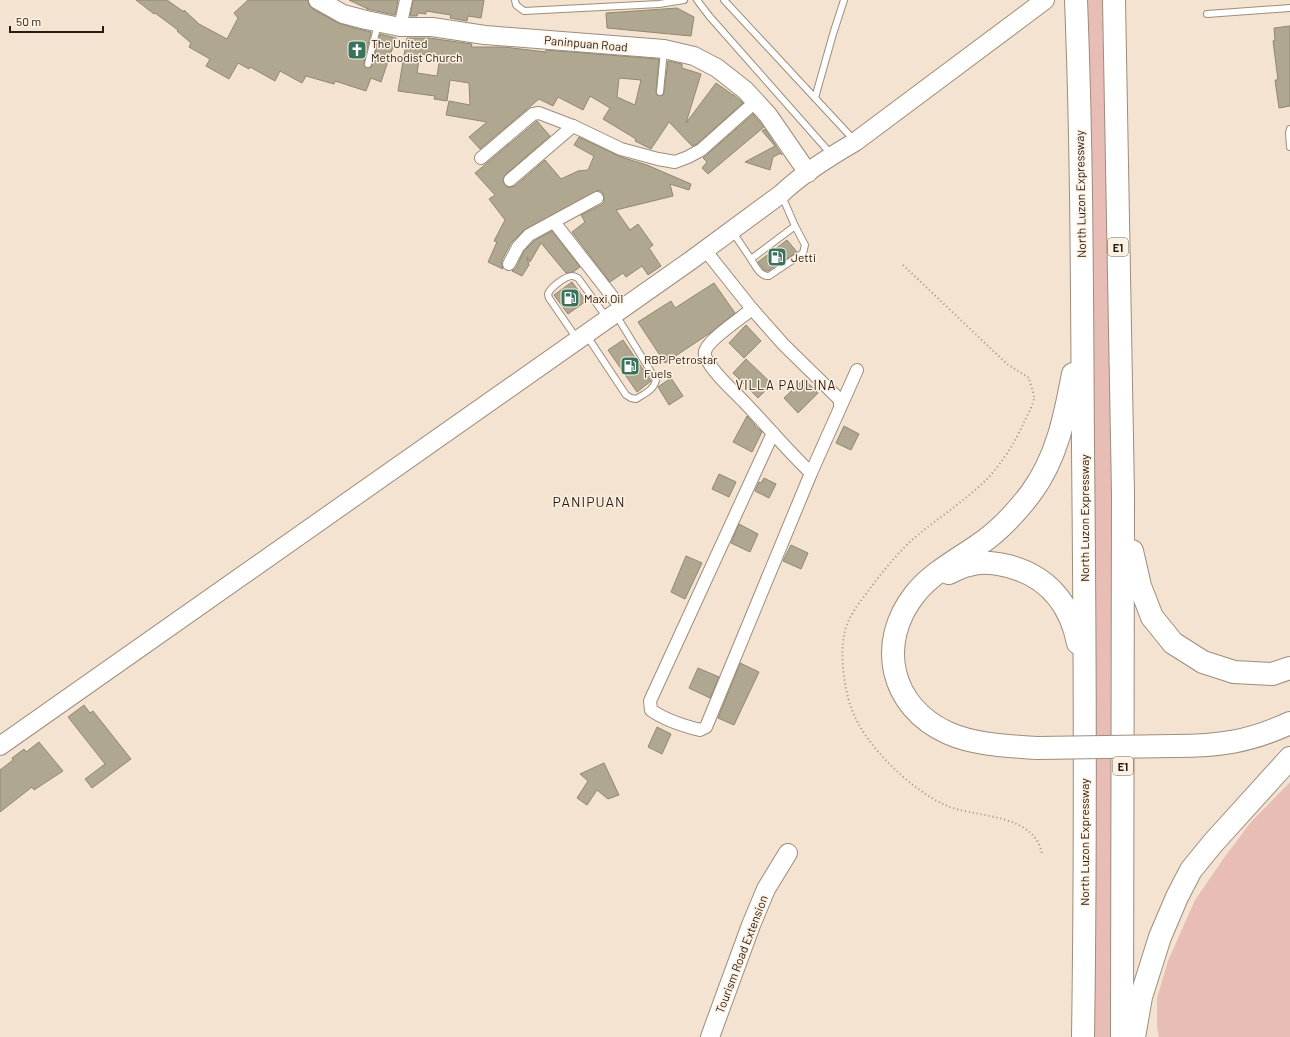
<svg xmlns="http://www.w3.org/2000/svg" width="1290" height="1037" font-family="Barlow,sans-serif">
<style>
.green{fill:#e7bdb5}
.building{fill:#b0a791;stroke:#908872;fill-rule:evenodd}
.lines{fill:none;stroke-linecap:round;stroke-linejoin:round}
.service-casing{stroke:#9d8d7b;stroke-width:8}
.minor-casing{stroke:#9d8d7b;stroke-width:14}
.secondary-casing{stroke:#9d8d7b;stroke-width:20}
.motorway-casing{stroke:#9d8d7b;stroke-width:24}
.path{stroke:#9e9183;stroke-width:2;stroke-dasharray:1 3;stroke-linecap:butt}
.service{stroke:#fff;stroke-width:6}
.minor{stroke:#fff;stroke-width:12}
.secondary{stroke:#fff;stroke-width:18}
.motorway{stroke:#fff;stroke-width:22}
.motorway-bridge-casing{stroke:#9d8d7b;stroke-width:24;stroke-linecap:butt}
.motorway-bridge{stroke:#fff;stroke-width:22}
.labels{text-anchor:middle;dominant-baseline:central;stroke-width:3;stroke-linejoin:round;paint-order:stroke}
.shield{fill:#fff1e1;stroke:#655d53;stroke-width:1}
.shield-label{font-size:11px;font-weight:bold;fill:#231d16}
.poi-label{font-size:12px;fill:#231d16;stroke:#fff1e1;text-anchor:start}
.street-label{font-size:12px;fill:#231d16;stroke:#fff1e1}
.neighbourhood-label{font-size:13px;letter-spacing:1px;fill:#231d16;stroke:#fff1e1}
.quarter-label{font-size:14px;letter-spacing:1px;fill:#231d16;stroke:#fff1e1}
</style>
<rect width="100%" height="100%" fill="#f4e3d0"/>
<g class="green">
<path d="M1082 0H1107L1114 275 1115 1037H1090Z"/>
<path d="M1290 782V1037H1159L1157 1027V998L1168 961 1195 900 1224 858 1251 822Z"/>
</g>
<g class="building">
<path d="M136 0H167L184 12V10L199 24 227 39 238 18 234 13 248 0H308L309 5 313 9 338 23 354 28 371 32 364 63 365 67 367 68 371 67 372 65 380 34 396 38 381 82 371 78 366 91 335 81 334 84 306 76 302 83 280 71 275 81 250 67 249 69 238 63 229 79 206 66 210 59 189 47 191 43 177 31 178 30 155 13 154 14Z"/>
<path d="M349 0H398L395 15 367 9H368Z"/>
<path d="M413 0H484L481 18 468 16 467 21 450 18 451 15 426 11V14L418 13 417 16H410Z"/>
<path d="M677 8 694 17 691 36 607 28 606 13Z"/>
<path d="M1290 26V106L1279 108 1275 80H1278L1273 41 1275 40 1274 28Z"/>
<path d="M407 38H429L472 44 471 47H504L546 52V50L659 59 656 92 657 95 660 96 663 95 664 92 668 61 682 64V68L701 74 686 123 716 83 733 95H734L743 103 697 144 692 146 669 122 651 149 635 141 636 139 603 119 610 108 590 96 583 110 558 97 553 106 539 99 480 149 469 137 487 122 446 115 449 101 470 105 469 83 450 80 447 101 434 99 435 96 398 91ZM420 54 440 57 437 76 417 73ZM619 78 641 80 635 105 617 97Z"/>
<path d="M753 114 764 127 708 174 702 168 707 162 703 158Z"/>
<path d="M537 121 550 136 505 175 503 182 507 187H511L515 186 545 160 561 179 578 171 588 170 594 156 574 145 579 137 621 157 647 165 691 184 689 190 670 184 673 196 616 210 630 230 638 224 653 245 649 248 661 266 648 275 642 266 626 277 623 273 610 282 572 232 585 222 581 215 601 205 604 202V198L603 194 601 191H597L524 230 511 243 502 260V265L503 269 488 262 497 242 494 241 505 220 489 199 495 195 475 173Z"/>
<path d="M765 129 782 155 781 153 773 157 770 170 745 162 775 146 762 131Z"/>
<path d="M552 231 580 267 573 272 566 273 541 243 530 262 527 257 529 265 522 276 512 271 516 268 524 251 534 241Z"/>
<path d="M787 240 797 252 768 271H765L758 262Z"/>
<path d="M572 282 586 301 568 314 554 295Z"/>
<path d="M714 283 735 313 710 333 665 363 638 322 671 301 675 308Z"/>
<path d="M746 325 761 341 744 358 729 343Z"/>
<path d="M623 340 651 381 637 392 608 350Z"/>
<path d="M746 359 772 384 758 398 733 373Z"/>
<path d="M671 378 683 396 669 405 658 387Z"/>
<path d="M804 379 818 393 798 413 784 398Z"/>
<path d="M747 416 755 425V426L762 432 752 452 733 442Z"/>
<path d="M844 426 859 434 851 450 836 443Z"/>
<path d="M719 474 736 482 729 497 712 489Z"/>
<path d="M764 478 776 484 769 498 755 491 759 482 761 483Z"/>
<path d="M739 524 758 534 750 552 731 543Z"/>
<path d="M791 545 808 553 801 569 783 561Z"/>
<path d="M686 556 702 563 685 599 671 592Z"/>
<path d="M740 663 759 672 734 725 718 718Z"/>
<path d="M698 668 719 677 710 698 689 688Z"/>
<path d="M84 705 90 713 93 711 131 759 92 788 85 779 105 764 68 717Z"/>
<path d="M657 727 671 734 662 754 648 747Z"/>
<path d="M39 742 63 771 34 790 32 787 0 812V770L13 760 12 758 24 749 26 752Z"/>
<path d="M604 763 619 795 608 799 597 790 587 805 577 798 588 781 580 774Z"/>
</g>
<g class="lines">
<g class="service-casing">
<g id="service">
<path d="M515 0 516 5 524 11 659 4 684 0"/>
<path d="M697 0 710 17 831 154"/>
<path d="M724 0 854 140"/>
<path d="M1207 14 1290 8"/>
<path d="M368 64 378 24"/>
<path d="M660 92 664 51"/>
<path d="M815 98 833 34 844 0"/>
<path d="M1290 129 1289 133 1290 147"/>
<path d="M732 231 751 259 795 226 782 196"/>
<path d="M751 259C755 265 760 277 769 276L803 253 805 245 795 226"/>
<path d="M587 336 626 395 631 398 636 399C644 394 654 390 656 380L616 315"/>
<path d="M577 339 549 298 548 294C550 288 565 276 572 276 573 276 576 277 578 278L607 318"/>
</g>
</g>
<g class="minor-casing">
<g id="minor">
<path d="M400 27 406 0"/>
<path d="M481 158 533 114 539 113 573 126 621 149 658 159 675 162 688 157 701 150 755 102"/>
<path d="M510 180 573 126"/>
<path d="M554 222 622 309"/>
<path d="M705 250 752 309 783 344 837 397 840 401V407"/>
<path d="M509 264 518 247 529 235 597 198"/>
<path d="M752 309C741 318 710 339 706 349 703 355 706 359 709 363 717 377 735 392 746 404 768 427 788 451 811 473"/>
<path d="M773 433 650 701 651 710C665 720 684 726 700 730L706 727 811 473 857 370"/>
</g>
</g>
<g class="secondary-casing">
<g id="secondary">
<path d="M318 0 343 14 366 20 400 27H432L485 35 664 49 694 56 717 68 745 90 768 115 808 173"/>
<path d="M0 746 690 261 781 194C803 173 829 157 855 142L1045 0"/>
<path d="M710 1037 751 925 766 889 788 853"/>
</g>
</g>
<g class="motorway-casing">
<g id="motorway">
<path d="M1076 0C1082 149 1082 299 1083 448 1085 644 1086 841 1083 1037"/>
<path d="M1114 0 1123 494 1122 1037"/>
<path d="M1132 551 1140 586 1152 617 1173 643 1203 662 1234 672 1272 674 1290 668"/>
<path d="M949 573C955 570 962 566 969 565 981 561 996 563 1008 566 1047 576 1070 603 1078 643"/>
<path d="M1174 746C1219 746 1249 742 1290 723"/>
<path d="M1037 748C1008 746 975 745 948 733 890 707 876 643 915 594 932 573 955 561 977 546 998 532 1016 513 1031 493 1057 458 1065 416 1073 374"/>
<path d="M1134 1037 1141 997 1160 937 1177 897 1191 870 1213 843 1290 758"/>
</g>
</g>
<path class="path" d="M903 265 1007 364 1029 378C1030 384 1034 392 1034 398 1034 403 1027 416 1024 422 1016 441 1001 465 986 480 964 502 936 519 912 540 896 555 882 572 869 590 859 603 846 619 844 636 840 655 844 688 851 707 863 744 910 789 945 805 972 817 1017 813 1036 839 1039 843 1041 849 1042 854"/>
<use href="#service" class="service"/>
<use href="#minor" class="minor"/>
<use href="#secondary" class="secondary"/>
<use href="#motorway" class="motorway"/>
<g class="motorway-bridge-casing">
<path id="motorway-bridge" d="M1037 748 1174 746"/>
</g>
<use href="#motorway-bridge" class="motorway-bridge"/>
</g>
<defs>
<g id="church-square" transform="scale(1)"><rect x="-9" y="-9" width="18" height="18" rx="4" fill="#39735c" stroke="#fff1e1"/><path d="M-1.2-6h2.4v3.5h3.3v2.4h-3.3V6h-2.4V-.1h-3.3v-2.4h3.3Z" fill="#fff"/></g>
<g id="fuel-square" transform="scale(1)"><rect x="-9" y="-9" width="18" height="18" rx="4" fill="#39735c" stroke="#fff1e1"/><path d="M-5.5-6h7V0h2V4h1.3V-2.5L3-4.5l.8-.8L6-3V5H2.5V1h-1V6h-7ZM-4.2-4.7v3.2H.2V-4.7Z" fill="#fff"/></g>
</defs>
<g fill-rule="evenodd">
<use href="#church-square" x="357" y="50"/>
<use href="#fuel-square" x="777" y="257"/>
<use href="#fuel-square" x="570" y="298"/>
<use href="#fuel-square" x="630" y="366"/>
</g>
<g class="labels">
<g class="shield">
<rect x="1108" y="238" width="20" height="18" rx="3"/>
<rect x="1113" y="757" width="20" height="18" rx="3"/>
</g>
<g class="shield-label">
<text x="1118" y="247">E1</text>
<text x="1123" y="766">E1</text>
</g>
<g class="poi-label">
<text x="371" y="43">The United<tspan x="371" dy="14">Methodist Church</tspan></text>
<text x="791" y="257">Jetti</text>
<text x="584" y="298">Maxi Oil</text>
<text x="644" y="359">RBP Petrostar<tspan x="644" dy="14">Fuels</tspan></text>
</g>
<g class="street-label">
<text transform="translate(586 43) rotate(5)">Paninpuan Road</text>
<text transform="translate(1080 194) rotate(-91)">North Luzon Expressway</text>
<text transform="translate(1084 518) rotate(-90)">North Luzon Expressway</text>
<text transform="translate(1084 842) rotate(-90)">North Luzon Expressway</text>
<text transform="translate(741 954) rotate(-69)">Tourism Road Extension</text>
</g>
<g class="neighbourhood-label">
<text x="786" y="385">VILLA PAULINA</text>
</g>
<g class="quarter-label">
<text x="589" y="501">PANIPUAN</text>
</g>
</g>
<path d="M10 26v6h93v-6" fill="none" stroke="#231d16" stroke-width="2"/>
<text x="16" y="26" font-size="12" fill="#231d16" stroke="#fff1e1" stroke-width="3" paint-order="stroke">50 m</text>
</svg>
